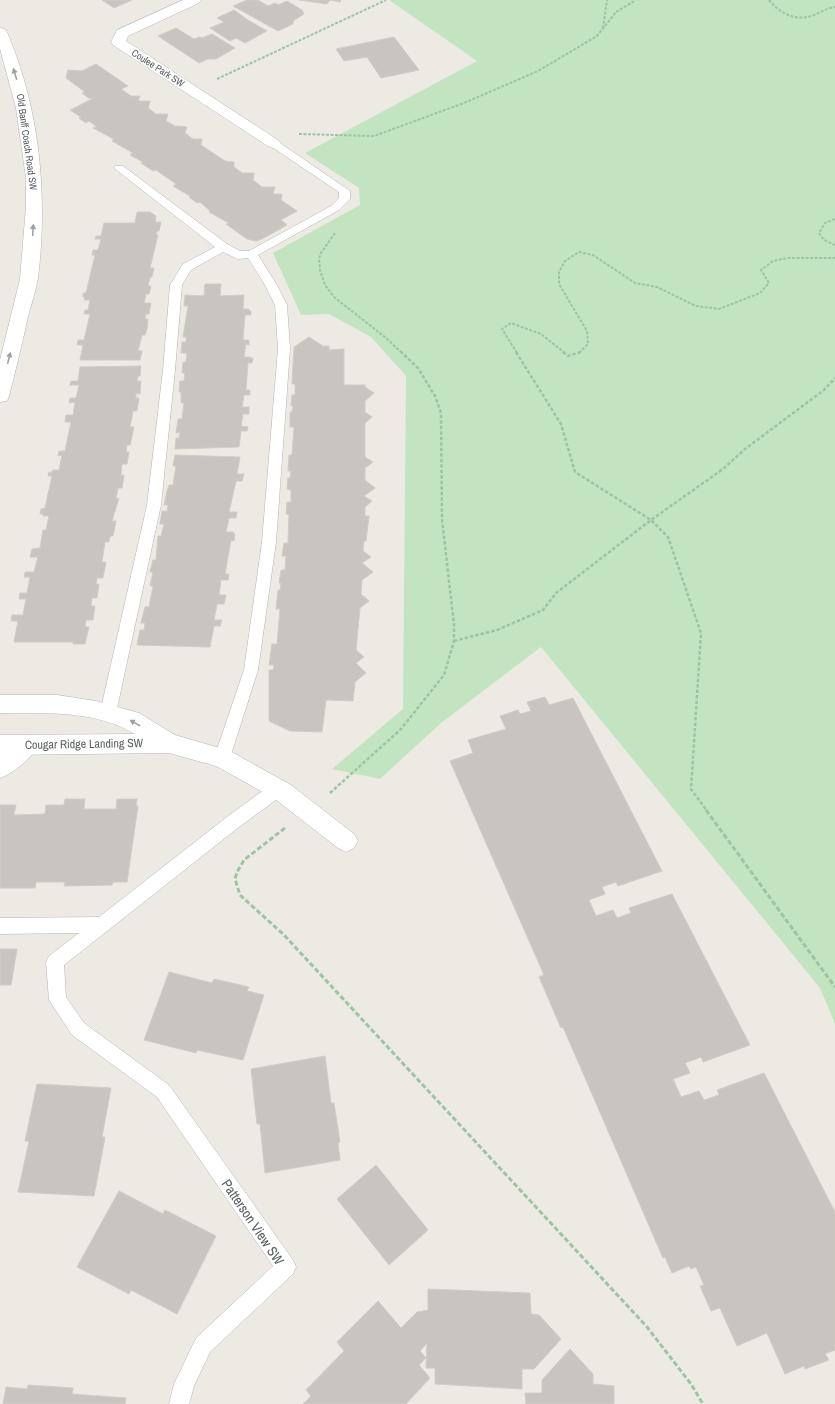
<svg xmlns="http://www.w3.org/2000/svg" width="835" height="1404" font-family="'Archivo Narrow',sans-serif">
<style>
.green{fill:#c3e4c1}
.building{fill:#c8c5c0;stroke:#d2ccc2}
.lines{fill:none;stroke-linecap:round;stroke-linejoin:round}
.service-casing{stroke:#b4b6ba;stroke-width:1}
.minor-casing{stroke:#b4b6ba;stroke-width:1}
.secondary-casing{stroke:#b2b7ba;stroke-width:1}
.path-far2{stroke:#9bc5a3;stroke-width:2;stroke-dasharray:3 1.5;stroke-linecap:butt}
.path-far1{stroke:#9bc5a3;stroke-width:2.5;stroke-dasharray:3.5 2;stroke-linecap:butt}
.path{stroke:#9bc5a3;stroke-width:3;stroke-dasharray:5 2.5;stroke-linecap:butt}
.service{fill:#fff;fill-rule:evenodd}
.minor{fill:#fff;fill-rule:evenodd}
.secondary{fill:#fff;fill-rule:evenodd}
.oneway{fill:#9da0a1}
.labels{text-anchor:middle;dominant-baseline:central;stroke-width:3.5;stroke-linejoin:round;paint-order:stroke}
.far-street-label{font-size:10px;fill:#5b6063;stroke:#fff}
.street-label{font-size:12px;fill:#5b6063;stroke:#fff}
.near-street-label{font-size:14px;fill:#5b6063;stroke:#fff}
</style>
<rect width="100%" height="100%" fill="#edeae3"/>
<path class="green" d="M389 0H835V1024L820 988 541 647 441 723 380 779 332 769 403 709 406 376 371 337 329 314 301 315 273 253 360 205 359 188 305 153 477 61Z"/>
<g class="building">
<path d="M102 0H132L114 8Z"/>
<path d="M247 0H258L268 6 275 3 278 5 287 1 302 10 304 14 293 21V24L278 31 233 6Z"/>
<path d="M299 0H341L340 2 330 0 327 4Z"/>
<path d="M234 10 248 20 267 31 245 43 236 38 230 41 210 28 224 22 217 18Z"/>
<path d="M176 28 194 39 200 37 202 38 212 34 235 48 216 59H208L199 63 158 36Z"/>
<path d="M394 37 419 70 381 78 367 57 344 61 336 49Z"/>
<path d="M96 64 128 86 121 89 131 96H140L138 101H150L148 108 156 114H168L166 121 175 126 187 127 185 133 193 139H202L201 145 225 161 234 162V167L242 173H254L253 180 262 187H275L273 194H282L281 200 297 211 281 220 287 225 262 239 256 241 247 239 226 224 229 223 209 212 210 211 200 202 197 203 189 197 190 196 173 186 176 184 156 170 153 171 141 163 143 162 130 155 133 153 112 141 114 140 110 137 93 128 97 127 89 121 86 123 79 118 81 117 70 110 94 98 90 99 82 93 85 92 66 78 68 70 82 71Z"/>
<path d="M137 212H150L156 216 155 222H161L159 231H157L156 235H158L150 268H154L152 277H150L148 286H151L149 294H146L144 303H151L149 314H146L145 319H148L147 329 145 335H142L138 351H142L140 360H80L83 345H77L78 340H84L90 314H84L85 310H88L90 300H84L85 297H83V293H86L95 255H92L93 250H98L101 239H95L96 236H101L104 223H135Z"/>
<path d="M205 284H221L220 296 244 295 243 309H249V311H251V315H245L243 340H249V345L246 344 244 357H251L250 358H253L252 363H248L246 390H250V395H244L242 407H249V414H243L241 426 248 427 247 431H241L239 447 175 449 176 438H179L180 432 176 433 178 419H182L184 403H181V392H179L180 381H184L185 373H182L183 362H186L187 353H181L182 342H186V337H183L188 306H184L185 295 204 296Z"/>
<path d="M309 337 323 346H329V350L344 349V385H365V387L374 393 365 401V412L372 417 365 423V457L373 462 365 468V480L375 488 364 496 372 501 365 507V516H369L366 541H364L363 551 371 557 362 563 373 572 362 580 361 594 369 601 360 608 356 650 364 657 356 663 366 673 355 682 353 701 326 700 322 732 290 731 269 721V670H273L274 665H269L272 644H277L280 609H276L278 590H280L281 583H279L281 570H285L286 556H282L284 543H288L289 515H290L286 514 287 502H291V490L287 489 288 478H290L291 471H288L289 455H292L294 427H290V412H292L293 406H291L292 395H295V384H292L294 347Z"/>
<path d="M141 366 140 376H138L137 381H141L140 394 136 393V398H139L137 411H133L130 427H134L130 445H127L126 452H129L127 464H122L121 476 124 475 122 488H118L116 499 119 498 112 521H116L113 536H110L109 542H105L102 562H106L103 578H97L96 584H99L97 598H92L91 606H95L93 620H86L85 627H89L85 644H73V642H14L18 621H11L12 615H23L26 599H19L20 593H27L30 577H24L25 572H34L38 557H30L32 549 40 548 43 530H46L49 516H43V514H40L41 509 45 508 52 476H48L49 472H52L53 470H59L62 455 58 456 59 451H65L71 422H65L66 415H73L75 402 69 403 70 398H76L79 385H70L71 381H78L80 367Z"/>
<path d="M175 455 240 457 237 474H244L242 481H236L229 512H237L236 518H229L226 532H234L233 534H235L234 541 231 540 225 574H229L228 580H221L219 595H226L224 604H217L214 620H222L220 626H214L210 647 137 645 140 630H144L145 623H141L145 607H149L153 586H150L153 572H150L153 560H156L158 536H161L164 524H160L162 511H167L168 505H164L167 491 169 485H173L176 466H173Z"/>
<path d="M545 697 549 705 573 698 662 871 618 886 616 882 602 887 605 894 589 900 596 916 613 910 617 918 631 913 629 908 672 894 750 1045 703 1062 701 1057 685 1063 690 1073 673 1079 681 1097 699 1091 704 1100 719 1095 717 1090 764 1073 835 1212V1350L825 1354 829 1360 805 1369 804 1366 785 1374 767 1333 737 1346 720 1308 711 1311 700 1286 704 1285 696 1267 691 1269 689 1266 672 1273 665 1257 663 1258 563 1027 561 1028 539 977 544 975 450 761 473 753 468 740 506 729 500 716 518 710 520 714 531 711 527 702Z"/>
<path d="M65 799H85L84 809H116L117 799H137L136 806H138L127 882H113L112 885 64 886 65 882H36L35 888H0V805H16L14 815 45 814 46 805H64Z"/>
<path d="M0 949H17L11 985H0Z"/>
<path d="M169 972 212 983 214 979 249 987 247 991 264 995 243 1060 197 1050 196 1053 144 1040Z"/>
<path d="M325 1056 331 1103H334L340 1142 338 1143 340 1160 265 1173 260 1124H257L251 1069Z"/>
<path d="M37 1084 111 1088 102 1137H105L94 1196 18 1192 29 1141H25Z"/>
<path d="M376 1165 428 1230 389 1265 337 1199Z"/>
<path d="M119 1191 163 1214 165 1210 216 1236 177 1314 131 1290 129 1294 77 1267Z"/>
<path d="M428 1289 530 1293 531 1314 539 1315 561 1339 534 1369H522V1389L435 1384V1368H426L427 1343 420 1351 426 1358 419 1365 430 1378 406 1404H303L311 1396 306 1390 344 1351 337 1342 378 1301 401 1328 417 1312 428 1310Z"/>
<path d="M570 1349 593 1374V1384L614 1386V1404H526L525 1393H542V1380Z"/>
<path d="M28 1385 73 1388 72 1394 126 1398 125 1404H3L6 1387 27 1389Z"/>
</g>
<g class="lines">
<g class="service-casing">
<g id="service">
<path d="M273 140 277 141 350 191V199L339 210 258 255 277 285 287 305 290 349 276 542 258 670 230 758 227 763 222 765 217 763 214 758 244 670 262 542 278 349 275 305 265 285 248 258 238 259 223 252 191 270 182 285 175 370 161 505 116 713 113 717 108 719 103 717 100 713 147 505 163 370 170 285 183 264 215 247 114 168 115 166H123L227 244 240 251H249L331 206 339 198V192L269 145 268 143 269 141Z"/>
<path d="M278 782 284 784 286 789 284 794 239 827 64 965 66 997 84 1023 169 1085 293 1260 296 1267 293 1274 210 1352 194 1386 189 1404H169L174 1384 196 1338 273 1266 157 1097 72 1035 49 1000 46 962 49 956 79 933 0 934V918L99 917 227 817 272 784Z"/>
</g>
</g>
<g class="minor-casing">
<g id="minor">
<path d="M183 0H201L199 3 128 36 126 41 278 140 281 143 278 146 273 148 268 146 113 45 111 42 117 30Z"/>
<path d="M0 695H57L96 701 139 713 175 735 230 751 291 785 354 834 358 841 354 848 346 852 338 848 275 799 216 766 169 753 0 755V735L135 734C96 710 44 713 0 713Z"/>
</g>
</g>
<g class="secondary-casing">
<g id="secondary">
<path d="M0 28 5 29 7 32C40 109 48 196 38 278 36 291 31 304 28 317 22 343 16 370 9 396L7 401 0 402V360L20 279 26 207V178L16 108 0 49Z"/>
<path d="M27 735 35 738 38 745C32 758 14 773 0 778V754L19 738Z"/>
</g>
</g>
<g class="path-far2">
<path d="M769 0C780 14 797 22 814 15 821 12 827 8 835 7"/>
<path d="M603 28 607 0"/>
<path d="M217 79 386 0"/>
<path d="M299 134 374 136 464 103 538 71 597 36 616 12 636 0"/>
<path d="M835 219 825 223 819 233 824 240 835 245"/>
<path d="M335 233 321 253 319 259 320 270 325 285 334 297 386 338 402 353"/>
<path d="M517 353 502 329 511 323 541 334 565 353"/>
<path d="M579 353 588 344 587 331 559 284V272L565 261 579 252 593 255 635 283 657 287 696 306 719 309 760 293 769 283 761 270 773 261 788 258H835"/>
</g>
<g class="path-far1">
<path d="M516 352 561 424 575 472 651 520 668 537 701 633 691 789 707 811"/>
<path d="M563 352 568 356 581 352"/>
<path d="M454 641 497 630 543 610 556 593 651 520 723 469 745 449 824 390 835 378"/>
<path d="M330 793 401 729 444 675 454 641V625L442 519 441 413 435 396 418 368 401 352"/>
</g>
<g class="path">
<path d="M706 810 835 987"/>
<path d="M285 828 244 860 237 872 235 879 240 895 284 935 647 1327 691 1384 703 1404"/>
</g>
<use href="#service" class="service"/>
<use href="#minor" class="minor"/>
<use href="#secondary" class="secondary"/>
</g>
<defs><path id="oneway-solid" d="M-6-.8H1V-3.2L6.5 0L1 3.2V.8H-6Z"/></defs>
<g class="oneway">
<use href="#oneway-solid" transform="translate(15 74) rotate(-107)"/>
<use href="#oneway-solid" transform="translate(33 230) rotate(-87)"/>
<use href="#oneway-solid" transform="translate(9 358) rotate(-76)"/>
<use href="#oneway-solid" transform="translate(135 723) rotate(-151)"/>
</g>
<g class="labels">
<g class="far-street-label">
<text transform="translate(158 68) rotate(33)">Coulee Park SW</text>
<text transform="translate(27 142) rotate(82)">Old Banff Coach Road SW</text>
</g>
<g class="street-label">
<text transform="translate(84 744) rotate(-1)">Cougar Ridge Landing SW</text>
</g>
<g class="near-street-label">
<text transform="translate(253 1222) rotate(56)">Patterson View SW</text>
</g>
</g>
</svg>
